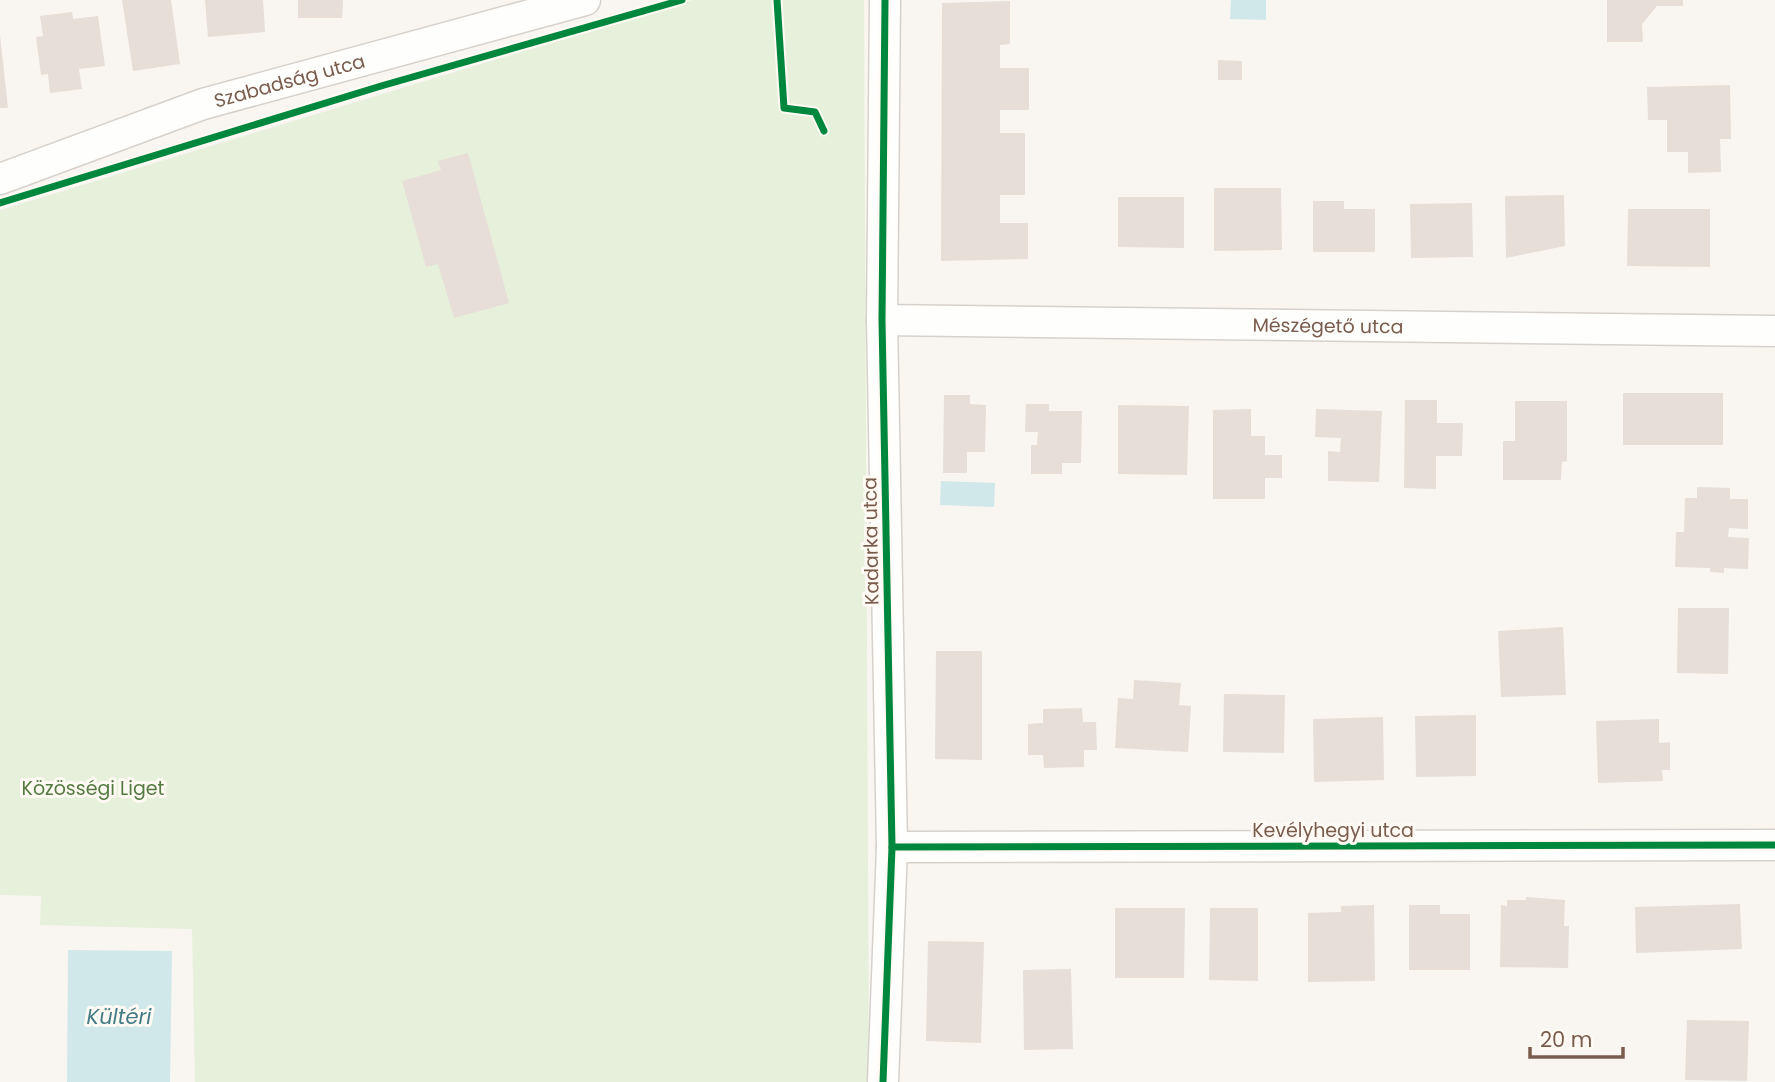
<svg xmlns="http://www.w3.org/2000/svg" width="1775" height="1082" font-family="Poppins,sans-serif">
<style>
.green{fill:#e7f0db}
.water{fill:#d0e8ea}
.building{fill:#e6ded7}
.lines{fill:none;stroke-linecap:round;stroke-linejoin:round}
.minor-casing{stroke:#d7d1cb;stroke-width:33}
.minor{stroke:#fefefd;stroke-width:30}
.cycleway-casing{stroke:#fffaf3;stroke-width:11}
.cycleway{stroke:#00873e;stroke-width:7}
.labels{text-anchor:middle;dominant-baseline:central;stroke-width:6;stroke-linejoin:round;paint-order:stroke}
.street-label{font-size:19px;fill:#7a5c4d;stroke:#fffaf3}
.park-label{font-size:19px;fill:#537a41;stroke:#fffaf3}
.water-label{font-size:21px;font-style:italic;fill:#437c86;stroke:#fffaf3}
</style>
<rect width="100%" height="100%" fill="#f9f5f0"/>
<path class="green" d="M692 0H864L869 1082H195L192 929 40 925 41 896 0 895V210Z"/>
<g class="water">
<path d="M1231 0H1266V20L1230 19Z"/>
<path d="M941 481 995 483 994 507 940 505Z"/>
<path d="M68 950 172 951 170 1082H67Z"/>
</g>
<g class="building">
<path d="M122 0H171L180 64 133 71Z"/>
<path d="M205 0H263L265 32 208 37Z"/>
<path d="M298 0H343L342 18H298Z"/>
<path d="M1607 0H1683V6H1657L1642 24 1643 42H1607Z"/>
<path d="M1010 1V44L1000 45V68H1029V110H1000V133H1025V195H1000V223H1028V259L941 261 942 3Z"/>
<path d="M72 12 73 19 98 16 105 66 79 69 82 89 50 93 48 74 41 75 36 37 43 36 40 16Z"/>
<path d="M0 35 8 108H0Z"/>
<path d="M1218 60 1242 61V80H1218Z"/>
<path d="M1730 85 1731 139H1720L1721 172 1688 173V152H1667V120H1648L1647 87Z"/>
<path d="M468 153 509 303 454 318 438 264 426 267 402 181 441 170 438 161Z"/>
<path d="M1214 188H1281L1282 250 1214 251Z"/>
<path d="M1564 195 1565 246 1506 258 1505 196Z"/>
<path d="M1118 197H1184V248L1118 247Z"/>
<path d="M1313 201H1344V209H1375V252H1313Z"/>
<path d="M1472 203 1473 257 1411 258 1410 204Z"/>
<path d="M1628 209H1710V267L1627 266Z"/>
<rect x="1623" y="393" width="100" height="52"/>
<path d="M944 395H970V404L986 405 985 452H967V473H943Z"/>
<path d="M1405 400H1437V423H1463L1462 456H1436V489L1404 488Z"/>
<path d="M1515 401H1567V461L1562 462 1561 480H1503V441H1515Z"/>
<path d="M1026 404H1049V411H1082L1081 463H1062V474H1031V445H1037L1038 432H1025Z"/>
<path d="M1118 405 1189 406 1187 475 1118 474Z"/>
<path d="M1251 409V436H1265V455H1282V478H1265V499H1213V410Z"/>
<path d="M1316 409 1382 411 1379 482 1328 481V451L1340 452 1341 438 1315 437Z"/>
<path d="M1697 487 1730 488V499H1748V529L1729 528 1728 537 1749 538 1748 569 1724 568V573L1710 572V568L1675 567 1676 532H1684L1685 498H1697Z"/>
<path d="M1678 608H1729L1728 674 1677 673Z"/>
<path d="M1563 627 1566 695 1501 697 1498 631Z"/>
<path d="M936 651H982V760L935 759Z"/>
<path d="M1134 680 1181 683 1179 705 1191 706 1188 752 1115 748 1118 698 1133 699Z"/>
<path d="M1224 694 1285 695 1284 753 1223 752Z"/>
<path d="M1082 708 1083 722H1096L1097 750H1084V767L1044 768 1043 755H1028V724L1043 723V709Z"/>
<path d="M1476 715V776L1416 777 1415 716Z"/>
<path d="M1383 717 1384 780 1314 782 1313 719Z"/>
<path d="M1659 719V743L1670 742V770H1662L1663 781 1598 783 1596 721Z"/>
<path d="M1526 897 1565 900 1564 926H1569L1568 968 1500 967 1501 905 1507 906V900H1526Z"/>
<path d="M1740 904 1742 949 1636 953 1635 907Z"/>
<path d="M1374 905 1375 981 1308 982V913L1341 912V906Z"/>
<path d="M1409 905H1440V914H1470V970H1409Z"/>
<path d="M1115 908H1185L1184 978H1115Z"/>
<path d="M1210 908H1258V981L1209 980Z"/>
<path d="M928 941 984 942 981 1043 926 1041Z"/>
<path d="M1071 969 1073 1049 1024 1050 1023 970Z"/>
<path d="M1687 1020 1749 1021 1747 1081 1685 1080Z"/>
</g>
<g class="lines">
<g class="minor-casing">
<g id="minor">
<path id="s1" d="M0 179 203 104 585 0"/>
<path id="s2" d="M882 320 1775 331"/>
<path d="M892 847 1775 845"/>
<path d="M883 1082 892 847 882 320 885 0"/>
</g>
</g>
<use href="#minor" class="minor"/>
<g class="cycleway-casing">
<g id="cycleway">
<path d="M777 0 784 108 815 112 824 131"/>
<path d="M0 203 381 86 682 0"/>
<path d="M892 847 1775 845"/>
<path d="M883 1082 892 847 882 320 885 0"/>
</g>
</g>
<use href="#cycleway" class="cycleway"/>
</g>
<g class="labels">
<g class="street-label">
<text stroke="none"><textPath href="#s1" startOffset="306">Szabadság utca</textPath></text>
<text stroke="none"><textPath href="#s2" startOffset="446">Mészégető utca</textPath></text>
<text transform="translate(871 541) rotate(-91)">Kadarka utca</text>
<text x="1333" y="830">Kevélyhegyi utca</text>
</g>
<g class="park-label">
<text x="93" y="788">Közösségi Liget</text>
</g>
<g class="water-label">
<text x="119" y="1016">Kültéri</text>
</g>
</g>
<path d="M1530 1047v10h93v-10" fill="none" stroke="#7a5c4d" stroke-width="3.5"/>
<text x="1540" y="1047" font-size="21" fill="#7a5c4d" stroke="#fffaf3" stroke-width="5" paint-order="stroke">20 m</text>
</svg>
